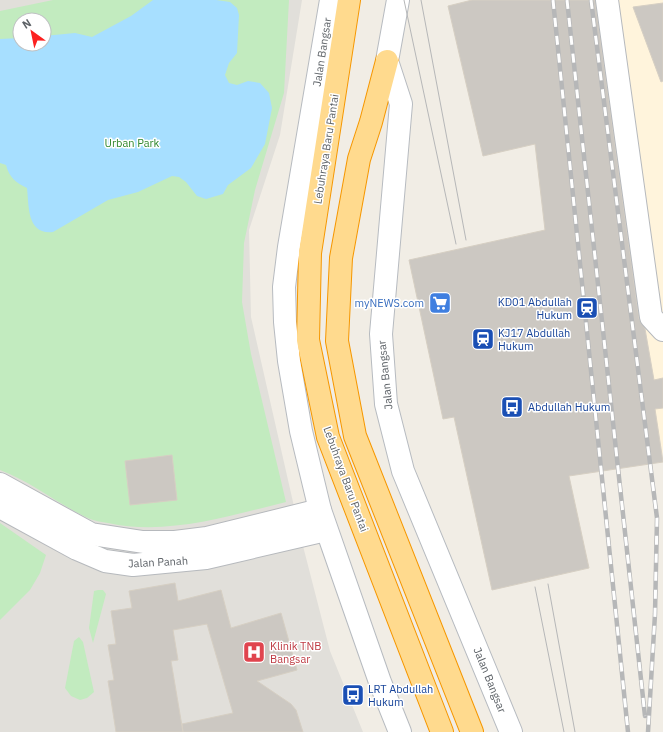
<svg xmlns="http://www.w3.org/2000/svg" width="663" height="732" font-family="'IBM Plex Sans',sans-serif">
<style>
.commercial{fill:#fff4dc}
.industrial{fill:#e1dfda;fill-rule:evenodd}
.green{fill:#c2ebbf;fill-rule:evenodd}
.water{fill:#a7dfff}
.building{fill:#ccc8c2;stroke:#d6cfc3}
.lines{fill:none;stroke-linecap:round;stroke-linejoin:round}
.minor-casing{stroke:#b6b9bd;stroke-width:24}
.secondary-casing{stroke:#b7bbc0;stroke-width:24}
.motorway-casing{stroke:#f69700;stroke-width:24}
.minor{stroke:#fff;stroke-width:22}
.secondary{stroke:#fff;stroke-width:22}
.motorway{stroke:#ffda8e;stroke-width:22}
.tram{stroke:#b6b7b8;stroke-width:1}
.rail-casing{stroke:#b6b7b8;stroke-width:4.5}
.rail{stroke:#fff;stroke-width:3;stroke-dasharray:9;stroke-linecap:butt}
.labels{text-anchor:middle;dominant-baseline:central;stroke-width:3;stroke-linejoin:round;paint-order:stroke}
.street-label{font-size:11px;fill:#5d6267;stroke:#fff}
.park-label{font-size:11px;fill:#2f872c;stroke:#fff}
.transit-label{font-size:11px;fill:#164399;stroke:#fff;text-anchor:start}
.shop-label{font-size:11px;fill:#366cbe;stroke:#fff;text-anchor:end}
.health-label{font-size:11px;fill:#be3a42;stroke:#fff;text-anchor:start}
</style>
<rect width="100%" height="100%" fill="#f1ede5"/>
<path class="commercial" d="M595 0H663V456L655 409 654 380 609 109Z"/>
<path class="industrial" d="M0 0H302L280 135 249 230 251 317 303 546 330 651 363 732H0ZM20 20H44V44H20Z"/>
<g class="green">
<path d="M53 0H289L284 93 255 190 244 243 242 302 251 354 286 502C229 516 167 536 108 523 102 522 95 521 90 519 59 505 32 482 0 470V11ZM20 20H44V44H20Z"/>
<path d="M0 523 46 555 40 573 30 590 0 620Z"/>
<path d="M98 590H103L106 594 93 643 89 628 94 591Z"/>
<path d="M79 637 83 642 94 692 87 698 80 700 71 696 65 688 74 641Z"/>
</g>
<path class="water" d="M153 0H216L230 2 237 8 239 15 237 53 229 63 225 75 229 83 237 85 248 81 260 83 269 93 272 108 265 144 251 168 228 185 223 194 206 199 197 196 186 182 179 177 172 176 138 192 108 200 53 232C27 235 29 207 27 188 16 183 9 177 6 165L0 163V39L20 38V44H44V36L75 33 92 37 131 16Z"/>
<g class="building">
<path d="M472 0H595L639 319 645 329 654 380 663 378V408L655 409 663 462 569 476 589 568 492 590 454 417 443 419 409 260 545 230 535 144 483 156 448 6Z"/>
<path d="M663 3V81L661 82 633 7Z"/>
<path d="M172 455 177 500 130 505 125 461Z"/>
<path d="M175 583 178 601 221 590 231 628 281 613 297 670 257 681 291 704 296 710 303 732H183L182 724 233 713 207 624 173 630 178 660 171 661 183 732H116L108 681 114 680 108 645 116 644 111 611 132 608 129 591Z"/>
</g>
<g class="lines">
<g class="minor-casing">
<g id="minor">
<path d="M607 0 651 317 663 330"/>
<path d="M0 484 91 534 143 542H175L207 538 320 510"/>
<path d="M0 507 77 549 105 561 133 565 206 558 326 530"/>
</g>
</g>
<g class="secondary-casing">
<g id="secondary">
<path d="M331 0 289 247 284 287 285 322 289 361 301 431 320 510 380 682 400 732"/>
<path d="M398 0 387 61 401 104 381 334 386 404 403 471 511 732"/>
</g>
</g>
<g class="motorway-casing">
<g id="motorway">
<path d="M349 0 310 253 308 340 328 437 442 732"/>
<path d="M387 61 371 122 359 159 341 258 337 341 355 436 472 732"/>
</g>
</g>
<use href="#minor" class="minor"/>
<use href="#secondary" class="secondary"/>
<use href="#motorway" class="motorway"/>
<g class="tram">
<path d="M404 0 456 244"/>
<path d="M421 0 466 240"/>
<path d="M548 584 575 732"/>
<path d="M535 587 564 732"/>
</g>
<g class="rail-casing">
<g id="rail">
<path d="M553 0 628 732"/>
<path d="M567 0 645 716"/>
<path d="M591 0 657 518 655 614 648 732"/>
</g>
</g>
<use href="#rail" class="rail"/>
</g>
<defs>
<g id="supermarket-square" transform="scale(1.15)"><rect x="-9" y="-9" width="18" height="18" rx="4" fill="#3f7fe0" stroke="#fff"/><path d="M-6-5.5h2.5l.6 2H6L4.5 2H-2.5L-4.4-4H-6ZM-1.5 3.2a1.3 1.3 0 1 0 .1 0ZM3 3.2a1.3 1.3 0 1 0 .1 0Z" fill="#fff"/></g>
<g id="station-square" transform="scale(1.15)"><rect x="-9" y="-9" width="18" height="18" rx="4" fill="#1a4fb4" stroke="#fff"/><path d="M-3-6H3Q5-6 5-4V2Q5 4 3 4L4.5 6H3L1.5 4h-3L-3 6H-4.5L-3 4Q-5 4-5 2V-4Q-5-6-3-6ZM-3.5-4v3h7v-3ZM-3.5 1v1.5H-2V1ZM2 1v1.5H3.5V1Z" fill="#fff"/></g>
<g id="bus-square" transform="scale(1.15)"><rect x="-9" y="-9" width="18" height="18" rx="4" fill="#1a4fb4" stroke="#fff"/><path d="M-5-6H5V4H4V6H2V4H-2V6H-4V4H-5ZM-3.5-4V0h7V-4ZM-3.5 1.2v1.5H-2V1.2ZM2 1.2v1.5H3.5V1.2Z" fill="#fff"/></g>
<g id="hospital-square" transform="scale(1.15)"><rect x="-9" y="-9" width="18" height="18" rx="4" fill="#e0444e" stroke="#fff"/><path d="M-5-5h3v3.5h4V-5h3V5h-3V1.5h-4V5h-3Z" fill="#fff"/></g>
</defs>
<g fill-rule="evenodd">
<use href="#supermarket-square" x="440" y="303"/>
<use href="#station-square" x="587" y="308"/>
<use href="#station-square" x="483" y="339"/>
<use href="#bus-square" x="512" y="407"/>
<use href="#hospital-square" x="254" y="652"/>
<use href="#bus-square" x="353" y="695"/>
</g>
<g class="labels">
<g class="street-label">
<text transform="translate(322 52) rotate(-81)">Jalan Bangsar</text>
<text transform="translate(326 149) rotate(-81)">Lebuhraya Baru Pantai</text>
<text transform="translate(385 375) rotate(-96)">Jalan Bangsar</text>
<text transform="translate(346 479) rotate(70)">Lebuhraya Baru Pantai</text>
<text transform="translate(158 562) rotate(-3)">Jalan Panah</text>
<text transform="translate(490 680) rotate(68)">Jalan Bangsar</text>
</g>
<g class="park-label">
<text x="132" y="143">Urban Park</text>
</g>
<g class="transit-label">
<text x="572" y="302" text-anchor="end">KD01 Abdullah<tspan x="572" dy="13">Hukum</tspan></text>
<text x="498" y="333">KJ17 Abdullah<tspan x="498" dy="13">Hukum</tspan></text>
<text x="528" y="407">Abdullah Hukum</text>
<text x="368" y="689">LRT Abdullah<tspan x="368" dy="13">Hukum</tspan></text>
</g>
<g class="shop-label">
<text x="424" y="303">myNEWS.com</text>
</g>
<g class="health-label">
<text x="270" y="646">Klinik TNB<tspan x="270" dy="13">Bangsar</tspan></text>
</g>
</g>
<g transform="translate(32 32) rotate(327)"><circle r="19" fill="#ffffff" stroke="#bec0c2"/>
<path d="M0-3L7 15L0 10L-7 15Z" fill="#fc2120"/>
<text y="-6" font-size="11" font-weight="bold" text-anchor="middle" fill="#5d6267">N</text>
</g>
</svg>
